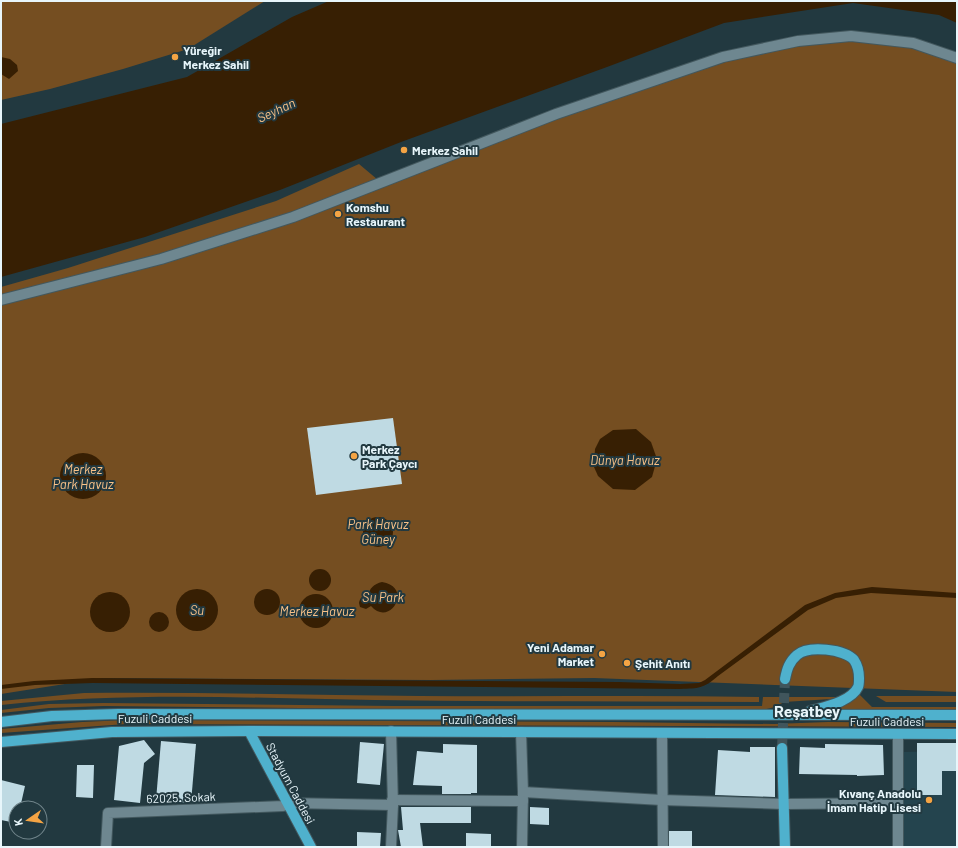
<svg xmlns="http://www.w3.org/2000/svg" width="958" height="848" font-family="Barlow,sans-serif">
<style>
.built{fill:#24444e}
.green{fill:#754e21}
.water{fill:#371f03}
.building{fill:#bfdae3}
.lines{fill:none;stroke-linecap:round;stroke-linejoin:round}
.major-tunnel{stroke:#40555c;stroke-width:10;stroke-dasharray:10 5;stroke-linecap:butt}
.minor-casing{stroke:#43585e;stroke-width:12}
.major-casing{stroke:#43585e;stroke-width:12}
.minor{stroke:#6e8790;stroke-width:10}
.major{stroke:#4fb1cd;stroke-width:10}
.poi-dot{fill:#f4a444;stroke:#223940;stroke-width:1.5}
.labels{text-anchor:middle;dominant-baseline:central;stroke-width:4;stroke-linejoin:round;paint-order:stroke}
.poi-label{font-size:12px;font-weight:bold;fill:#e8f6fb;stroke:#223940;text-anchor:start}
.street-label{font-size:12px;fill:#e8f6fb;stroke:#223940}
.water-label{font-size:13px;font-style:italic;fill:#f9c288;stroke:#223940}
.district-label{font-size:16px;font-weight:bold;fill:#e8f6fb;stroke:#223940}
</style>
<rect width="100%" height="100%" fill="#223940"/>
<path class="built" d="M957 751V847H901L902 752Z"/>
<g class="green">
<path d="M1 1H265L188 49 123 69 50 89 1 100Z"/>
<path d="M852 41 911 48 957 63V692L594 678 431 680 103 678 1 694V287L68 268 276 201 359 164 384 185 551 120 725 60 799 45Z"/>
<path d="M84 693C196 692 308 695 420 696 533 697 646 695 759 697V702C630 701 502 702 374 700 250 698 125 692 1 705V701Z"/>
<path d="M859 694 872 707H957V709H820L844 706Z"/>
<path d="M876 696H957V702H886Z"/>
<path d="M763 697H838L831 699 784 702 775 707 758 711 666 709H394L104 706 49 708 1 713V710L49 704 104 703 395 706H762Z"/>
<path d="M126 720 614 722 774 724 828 722 957 723V727L126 724 1 733V729L82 722Z"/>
</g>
<g class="water">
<path d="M329 1H957V23L939 15 853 3 724 23 607 67 401 142 280 190 145 237 1 277V124L187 77 292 17Z"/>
<path d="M1 57 10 59 17 65 18 71 9 79 1 74Z"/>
<path d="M636 429 651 442 657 459 652 477 635 490 613 489 598 476 594 467 595 449 600 439 613 430Z"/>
<circle cx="83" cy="476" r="23"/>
<circle cx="378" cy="532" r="15"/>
<circle cx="320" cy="580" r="11"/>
<path d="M382 582C414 587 390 628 371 606L366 609 360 607 359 603C360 598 363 595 368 597 369 588 374 584 382 582Z"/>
<path d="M872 587 957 593V598L871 593 836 598 808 610 718 676C703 689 699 688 680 689L93 683 35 685 1 689V685L34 681 92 678 618 682 680 684 699 683 705 680 805 605 835 593Z"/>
<circle cx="267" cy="602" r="13"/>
<circle cx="197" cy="610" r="21"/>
<circle cx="110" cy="612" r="20"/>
<circle cx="316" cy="611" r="17"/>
<circle cx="159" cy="622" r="10"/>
</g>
<g class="building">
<path d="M393 418 402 484 316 495 307 428Z"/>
<path d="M144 740 155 754 144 763 140 803 114 800 119 746Z"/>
<path d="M161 741 196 744 191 803 156 800Z"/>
<path d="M360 742 384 744 380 785 357 783Z"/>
<path d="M917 743H957V771H942V795H917Z"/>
<path d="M443 744 477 745V793H471V794H442V786L413 785 417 751 443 753Z"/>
<path d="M825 744 883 745 884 775 857 776V775L799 774 800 747 825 748Z"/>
<path d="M750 747H775V797L715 795 718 750 750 752Z"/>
<path d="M77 765H94L93 798 76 797Z"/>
<path d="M1 780 25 786 20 808H16V823L1 820Z"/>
<path d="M401 807H471V823H420L423 847H401L398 830H403Z"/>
<path d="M530 807 549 808V825L530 824Z"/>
<rect x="669" y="831" width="23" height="16"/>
<path d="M357 832 381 833 380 847H357Z"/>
<path d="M466 833 491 834V847H466Z"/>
</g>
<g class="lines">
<path class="major-tunnel" d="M782 748 785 679"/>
<g class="minor-casing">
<g id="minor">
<path d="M1 300 161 259 293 217 556 114 723 57 798 41 851 36 913 43 957 58"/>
<path d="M521 732 523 792 522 847"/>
<path d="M662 734 663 847"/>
<path d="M898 734V847"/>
<path d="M523 792 662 800 784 804 898 803"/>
<path d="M392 800 523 801"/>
<path d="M106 847 108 813 283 806 288 803 393 805"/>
<path d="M391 847 393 805 391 731"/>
</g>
</g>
<g class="major-casing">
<g id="major">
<path d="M785 679C787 669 789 662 797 655 808 645 845 649 854 660 858 666 859 672 859 678 859 681 859 685 858 687 851 702 824 707 810 711"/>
<path d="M1 722 52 716 118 714 957 715"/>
<path d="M249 731 311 847"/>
<path d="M1 742 112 732 249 731 957 734"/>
<path d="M782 748 785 847"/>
</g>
</g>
<use href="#minor" class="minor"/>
<use href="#major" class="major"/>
</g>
<g class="poi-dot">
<circle cx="175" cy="57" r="4"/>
<circle cx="404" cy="150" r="4"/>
<circle cx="338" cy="214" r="4"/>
<circle cx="354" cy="456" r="4"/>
<circle cx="602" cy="654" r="4"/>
<circle cx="627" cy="663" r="4"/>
<circle cx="929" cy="800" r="4"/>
</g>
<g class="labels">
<g class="poi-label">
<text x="183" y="50">Yüreğir<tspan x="183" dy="14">Merkez Sahil</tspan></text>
<text x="412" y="150">Merkez Sahil</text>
<text x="346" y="207">Komshu<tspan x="346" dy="14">Restaurant</tspan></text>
<text x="362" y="449">Merkez<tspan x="362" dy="14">Park Çaycı</tspan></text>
<text x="594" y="647" text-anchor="end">Yeni Adamar<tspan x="594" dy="14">Market</tspan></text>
<text x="635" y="663">Şehit Anıtı</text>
<text x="921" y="793" text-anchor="end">Kıvanç Anadolu<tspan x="921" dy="14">İmam Hatip Lisesi</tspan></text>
</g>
<g class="street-label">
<text x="155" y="718">Fuzuli Caddesi</text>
<text x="479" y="719">Fuzuli Caddesi</text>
<text x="887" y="721">Fuzuli Caddesi</text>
<text transform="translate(291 783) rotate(62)">Stadyum Caddesi</text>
<text transform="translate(181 797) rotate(-2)">62025. Sokak</text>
</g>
<g class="water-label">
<text transform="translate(276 110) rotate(-25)">Seyhan</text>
<text x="625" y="460">Dünya Havuz</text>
<text x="83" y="469">Merkez<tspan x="83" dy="15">Park Havuz</tspan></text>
<text x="378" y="524">Park Havuz<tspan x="378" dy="15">Güney</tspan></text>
<text x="383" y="597">Su Park</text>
<text x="197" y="610">Su</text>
<text x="317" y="611">Merkez Havuz</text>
</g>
<g class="district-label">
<text x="807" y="710">Reşatbey</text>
</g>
</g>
<rect width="958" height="848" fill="none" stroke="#e8f6fb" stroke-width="4"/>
<g transform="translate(28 820) rotate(257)"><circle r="19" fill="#223940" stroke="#71858b"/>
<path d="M0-3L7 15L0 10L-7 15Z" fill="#f4a444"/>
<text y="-6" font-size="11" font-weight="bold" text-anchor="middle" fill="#e8f6fb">K</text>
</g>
</svg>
